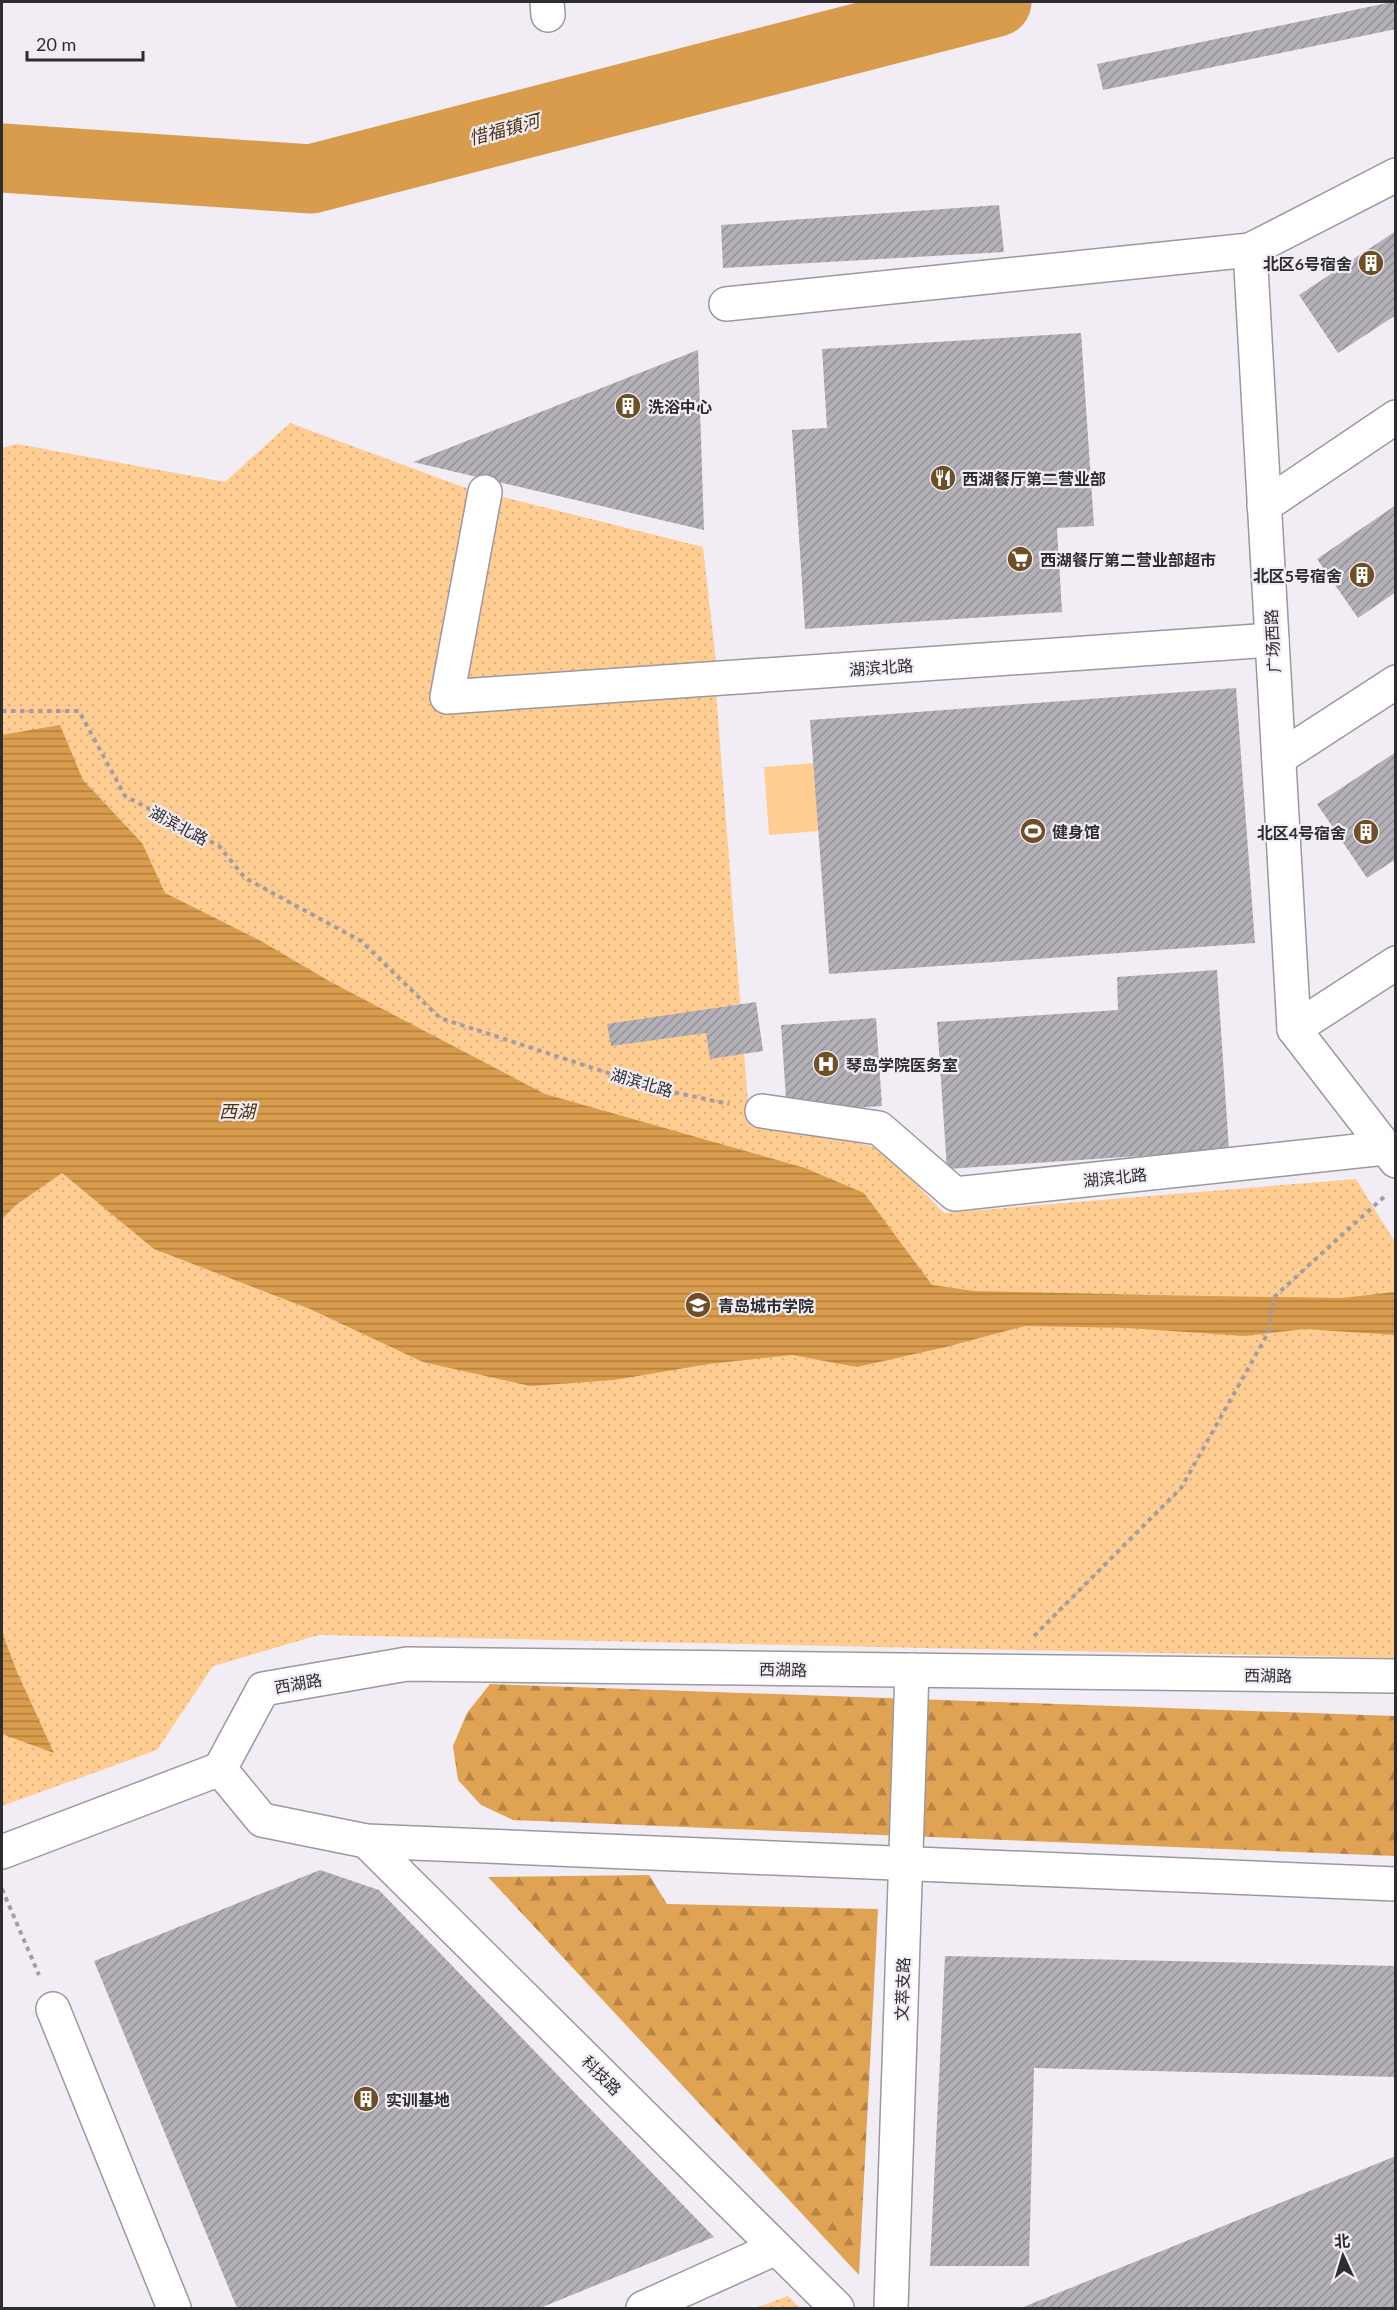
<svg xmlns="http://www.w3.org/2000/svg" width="1397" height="2310" font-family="Lato,'Noto Sans SC',sans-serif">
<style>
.forest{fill:url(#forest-firs)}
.park{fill:url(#park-dots)}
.garden{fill:#ffcd92}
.water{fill:url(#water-rules)}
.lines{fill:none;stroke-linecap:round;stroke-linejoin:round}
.river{stroke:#d89c4c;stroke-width:69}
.building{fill:url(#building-hatch)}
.minor-casing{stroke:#9c989f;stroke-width:36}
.path{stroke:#a09da3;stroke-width:4;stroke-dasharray:4.5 4.5;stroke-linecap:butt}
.minor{stroke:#fff;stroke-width:33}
.labels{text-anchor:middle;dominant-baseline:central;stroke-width:4.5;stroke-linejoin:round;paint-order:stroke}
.poi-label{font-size:16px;font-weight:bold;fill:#2d2c2f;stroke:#f2edf5;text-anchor:start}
.street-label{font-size:16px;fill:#2d2c2f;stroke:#f2edf5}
.water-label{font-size:18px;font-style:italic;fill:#4b3210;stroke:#f2edf5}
</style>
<defs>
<pattern id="forest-firs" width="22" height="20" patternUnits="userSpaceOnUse" patternTransform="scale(1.5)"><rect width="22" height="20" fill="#e0a353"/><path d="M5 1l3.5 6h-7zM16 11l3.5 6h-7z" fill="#b68545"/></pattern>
<pattern id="park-dots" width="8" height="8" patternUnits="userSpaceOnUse" patternTransform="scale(1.5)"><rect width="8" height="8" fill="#ffcd92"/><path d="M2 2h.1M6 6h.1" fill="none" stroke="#dbb07e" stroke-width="1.8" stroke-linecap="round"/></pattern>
<pattern id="water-rules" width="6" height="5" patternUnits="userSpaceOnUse" patternTransform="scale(1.5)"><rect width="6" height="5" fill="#d89c4c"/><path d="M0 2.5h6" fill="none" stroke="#b07f40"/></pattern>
<pattern id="building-hatch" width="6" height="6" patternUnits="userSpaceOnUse" patternTransform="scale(1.5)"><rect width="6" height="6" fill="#b4b0b7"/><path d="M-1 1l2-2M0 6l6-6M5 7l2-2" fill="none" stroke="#938f95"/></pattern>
</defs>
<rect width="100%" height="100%" fill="#f2edf5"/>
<g class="forest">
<path d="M490 1684 1395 1716V1856L513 1820 481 1805 458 1780 453 1746 467 1713Z"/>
<path d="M649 1875 667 1904 878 1909 859 2275 488 1877Z"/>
</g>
<g class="park">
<path d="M290 423 463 487 703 547 716 661 717 705 749 1116 883 1149 944 1213 1356 1179 1395 1242V1658L319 1635 213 1666 157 1750 2 1806V448L17 444 225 482Z"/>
<path d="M788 2296 800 2308H755Z"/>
</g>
<path class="garden" d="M903 756 908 824 769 835 764 767Z"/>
<g class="water">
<path d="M60 725 83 780 142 843 165 893 261 941 329 981 545 1094 805 1168 864 1193 932 1285 974 1291 1151 1295 1342 1298 1395 1292V1335L1305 1329 1245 1336 1128 1328 1025 1326 946 1347 857 1367 792 1355 709 1364 614 1380 530 1386 423 1362 310 1309 154 1249 62 1173 16 1205 2 1219V735Z"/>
<path d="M2 1632 17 1672 54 1753 2 1734Z"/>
</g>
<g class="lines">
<path class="river" d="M2 158 311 179 997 2"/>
</g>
<g class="building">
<path d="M1392 2H1396V29L1103 90 1097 64Z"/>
<path d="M999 205 1004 252 723 268 721 225Z"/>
<path d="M1396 231V315L1338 353 1299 295Z"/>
<path d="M1081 333 1094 526 1057 528 1062 612 805 629 792 430 827 428 822 349Z"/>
<path d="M698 350 704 530 413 462Z"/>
<path d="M1396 505V592L1358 618 1317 559Z"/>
<path d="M1236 688 1255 943 829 974 810 720Z"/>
<path d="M1396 752V859L1367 878 1317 804Z"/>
<path d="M1217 970 1229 1150 947 1169 937 1022 1118 1010 1117 977Z"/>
<path d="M756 1002 763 1051 710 1059 706 1033 611 1046 607 1024Z"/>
<path d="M876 1018 882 1106 787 1113 781 1025Z"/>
<path d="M320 1870 379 1890 714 2237 540 2308H237L94 1961Z"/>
<path d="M945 1956 1396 1966V2077L1034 2068 1029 2266H930Z"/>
<path d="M1396 2156V2308H1021Z"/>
</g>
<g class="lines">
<g class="minor-casing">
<g id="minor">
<path d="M547 2 548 15"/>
<path d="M1396 175 1250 250 1294 1029 1396 1161"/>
<path d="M726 304 1250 250"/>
<path d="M485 492 447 697 1272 640"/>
<path d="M1264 506 1396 417"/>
<path d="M1279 758 1396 682"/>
<path d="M1294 1029 1396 963"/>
<path d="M762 1111 879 1128 955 1194 1385 1148"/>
<path d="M1396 1676 407 1664 263 1689 220 1769 262 1820 366 1841 1396 1884"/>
<path d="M366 1841 837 2308"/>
<path d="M2 1852 220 1769"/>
<path d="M53 2009 174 2308"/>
<path d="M643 2308 776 2248"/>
<path d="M891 2308 912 1670"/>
</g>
</g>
<g class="path">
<path d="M2 711H79L125 796 219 846 245 878 361 941 440 1018 654 1088 729 1104"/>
<path d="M1034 1636 1181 1488 1268 1333 1274 1297 1386 1195"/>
<path d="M2 1889 39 1975"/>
</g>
<use href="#minor" class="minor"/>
</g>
<defs>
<g id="building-disc" transform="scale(1.35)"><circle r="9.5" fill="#6f4f25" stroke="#f2edf5"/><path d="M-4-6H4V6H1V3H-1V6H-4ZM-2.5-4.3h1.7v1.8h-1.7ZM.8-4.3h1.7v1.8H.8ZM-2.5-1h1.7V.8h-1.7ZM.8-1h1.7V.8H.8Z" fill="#fff"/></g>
<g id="restaurant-disc" transform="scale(1.35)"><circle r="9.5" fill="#6f4f25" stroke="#f2edf5"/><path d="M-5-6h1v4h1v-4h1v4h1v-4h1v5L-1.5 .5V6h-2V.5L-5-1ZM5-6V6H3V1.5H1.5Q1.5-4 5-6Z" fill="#fff"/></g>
<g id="supermarket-disc" transform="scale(1.35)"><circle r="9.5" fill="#6f4f25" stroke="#f2edf5"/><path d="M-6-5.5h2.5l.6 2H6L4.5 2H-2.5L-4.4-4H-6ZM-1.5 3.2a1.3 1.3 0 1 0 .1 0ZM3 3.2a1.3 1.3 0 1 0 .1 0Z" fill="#fff"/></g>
<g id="stadium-disc" transform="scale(1.35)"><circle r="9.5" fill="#6f4f25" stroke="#f2edf5"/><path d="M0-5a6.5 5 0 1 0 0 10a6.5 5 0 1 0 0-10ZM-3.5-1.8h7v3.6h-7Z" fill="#fff"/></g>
<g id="hospital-disc" transform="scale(1.35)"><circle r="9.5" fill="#6f4f25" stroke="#f2edf5"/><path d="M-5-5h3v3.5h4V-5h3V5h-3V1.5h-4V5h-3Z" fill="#fff"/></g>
<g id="university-disc" transform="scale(1.35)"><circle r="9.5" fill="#6f4f25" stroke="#f2edf5"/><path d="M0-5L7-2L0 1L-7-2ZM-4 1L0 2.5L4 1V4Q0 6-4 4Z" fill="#fff"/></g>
</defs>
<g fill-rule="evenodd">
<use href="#building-disc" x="1371" y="263"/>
<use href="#building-disc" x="628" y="406"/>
<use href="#restaurant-disc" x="943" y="478"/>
<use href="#supermarket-disc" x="1020" y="559"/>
<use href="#building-disc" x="1362" y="575"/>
<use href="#stadium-disc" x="1033" y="831"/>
<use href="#building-disc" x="1366" y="832"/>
<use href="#hospital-disc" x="826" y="1064"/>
<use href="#university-disc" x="698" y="1305"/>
<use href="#building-disc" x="366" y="2099"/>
</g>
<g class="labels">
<g class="poi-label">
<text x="1352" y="263" text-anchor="end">北区6号宿舍</text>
<text x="648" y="406">洗浴中心</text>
<text x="962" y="478">西湖餐厅第二营业部</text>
<text x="1040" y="559">西湖餐厅第二营业部超市</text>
<text x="1342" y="575" text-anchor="end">北区5号宿舍</text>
<text x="1052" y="831">健身馆</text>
<text x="1346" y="832" text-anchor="end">北区4号宿舍</text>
<text x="846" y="1064">琴岛学院医务室</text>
<text x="718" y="1305">青岛城市学院</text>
<text x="386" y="2099">实训基地</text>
</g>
<g class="street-label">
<text transform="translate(1272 641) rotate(-93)">广场西路</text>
<text transform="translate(881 667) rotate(-4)">湖滨北路</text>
<text transform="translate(179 825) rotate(28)">湖滨北路</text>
<text transform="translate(642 1082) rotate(16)">湖滨北路</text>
<text transform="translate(1115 1177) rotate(-6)">湖滨北路</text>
<text transform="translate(783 1669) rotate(1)">西湖路</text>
<text transform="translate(1268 1675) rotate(1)">西湖路</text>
<text transform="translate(298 1683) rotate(-10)">西湖路</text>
<text transform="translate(902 1989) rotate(-88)">文萃支路</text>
<text transform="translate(602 2075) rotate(45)">科技路</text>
</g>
<g class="water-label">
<text transform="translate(504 129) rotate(-15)">惜福镇河</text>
<text x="237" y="1111">西湖</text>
</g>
</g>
<rect width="1397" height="2310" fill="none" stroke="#2d2c2f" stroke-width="6"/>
<g transform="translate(1343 2256) rotate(356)" stroke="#f2edf5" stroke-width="4.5" paint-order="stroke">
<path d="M0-4.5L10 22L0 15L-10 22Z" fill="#2d2c2f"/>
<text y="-9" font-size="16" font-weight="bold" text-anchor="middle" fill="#2d2c2f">北</text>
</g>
<path d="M27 51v9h116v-9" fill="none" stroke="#2d2c2f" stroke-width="3"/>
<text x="36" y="51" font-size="18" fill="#2d2c2f" stroke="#f2edf5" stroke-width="4.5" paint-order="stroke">20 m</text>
</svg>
